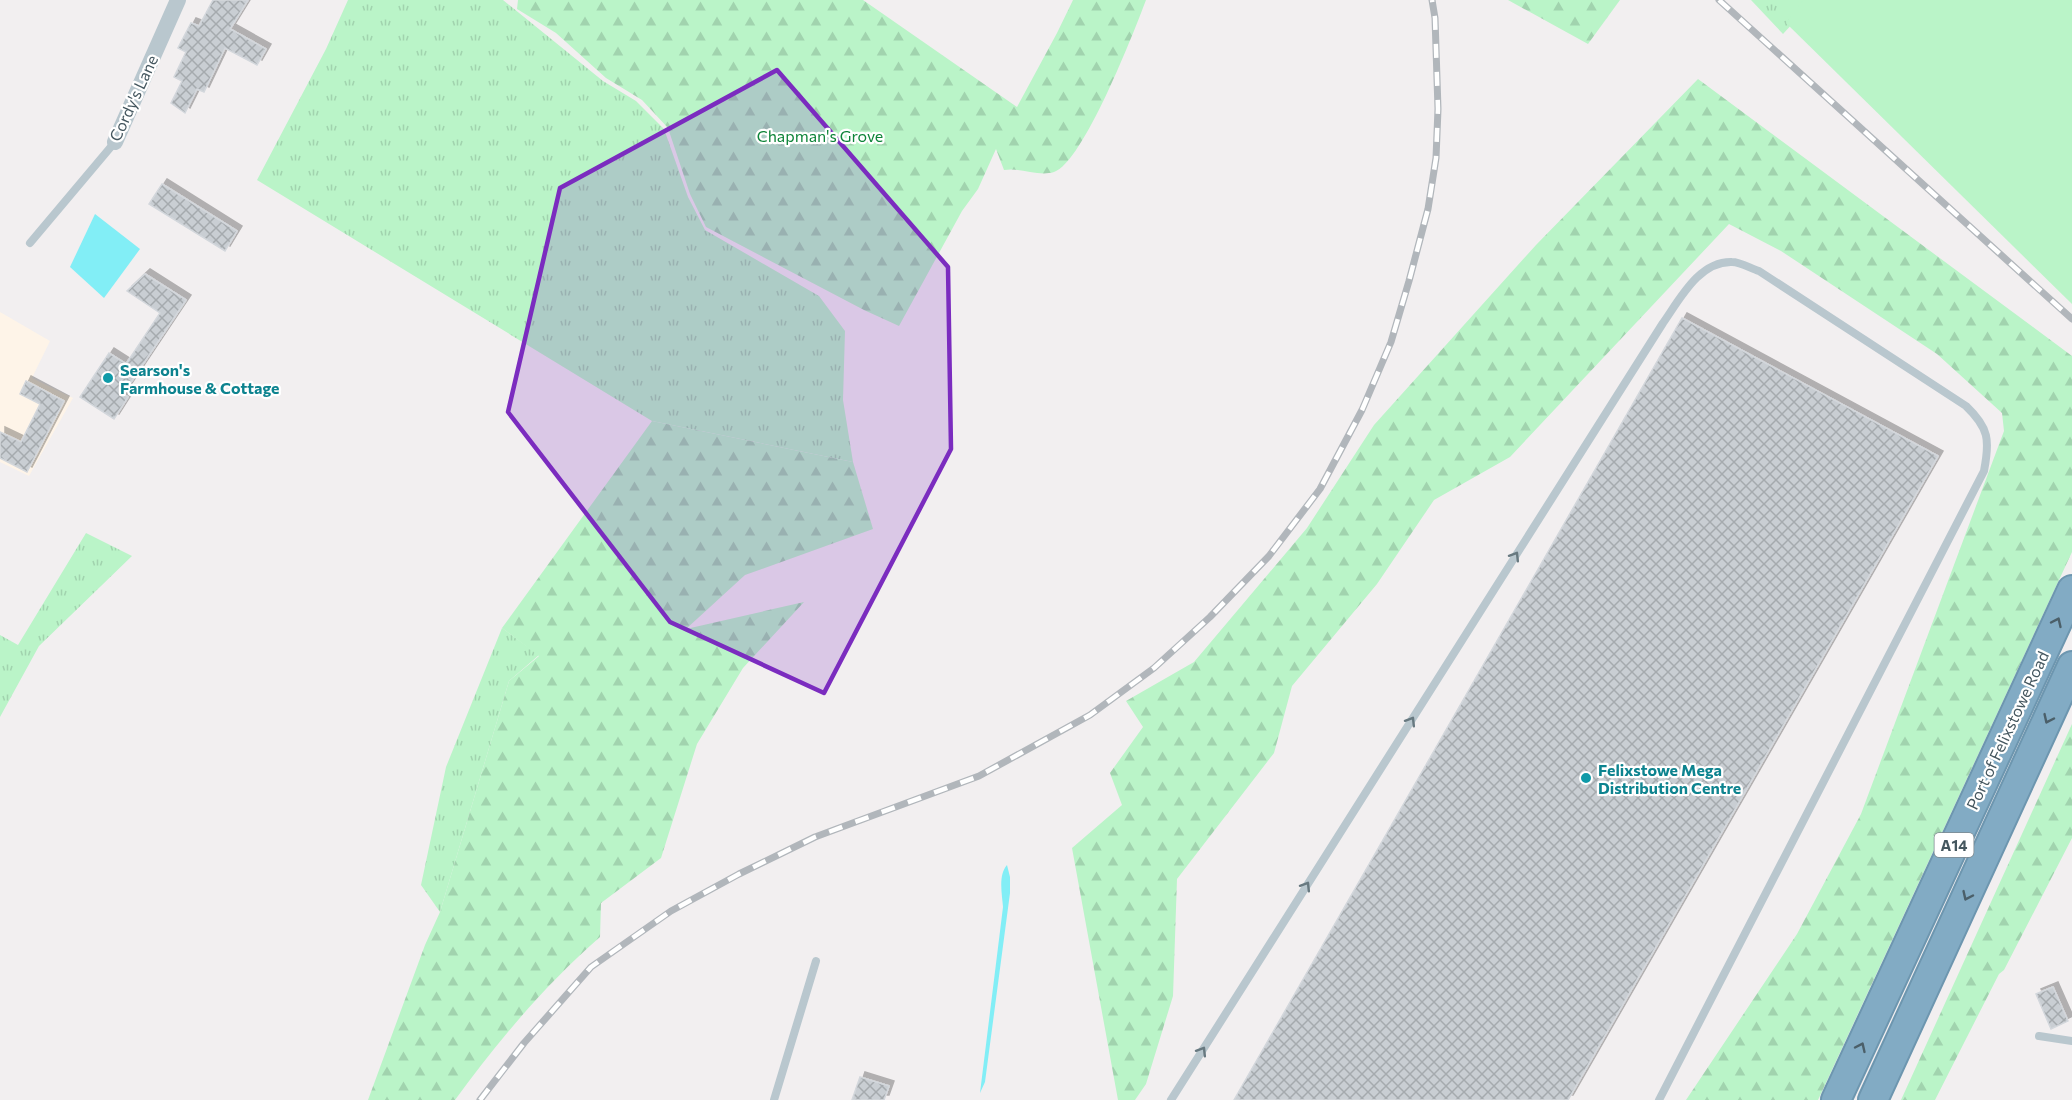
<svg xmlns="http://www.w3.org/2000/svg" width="2072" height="1100" font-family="Commissioner,sans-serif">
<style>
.commercial{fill:#fef4e8}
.grass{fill:url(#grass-tufts)}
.forest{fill:url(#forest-firs)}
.garden{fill:#baf4c8}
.water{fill:#82eef6}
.building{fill:url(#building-cross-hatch);stroke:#d3d7dc;stroke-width:1.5;filter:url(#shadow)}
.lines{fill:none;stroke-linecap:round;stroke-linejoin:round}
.highway-casing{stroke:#6d96af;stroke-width:32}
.lane{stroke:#b9c7ce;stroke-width:8}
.street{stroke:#b9c7ce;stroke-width:16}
.highway{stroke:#82abc4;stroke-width:28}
.rail-casing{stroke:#b1b6bb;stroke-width:7}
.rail{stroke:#fff;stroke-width:4.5;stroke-dasharray:14;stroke-linecap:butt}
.oneway{stroke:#687980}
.oneway2{stroke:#4b5f69}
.marked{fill:#7b2cbf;fill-opacity:0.2;stroke:#7b2cbf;stroke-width:4.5;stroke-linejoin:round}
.culture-dot{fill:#0f9aa8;stroke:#fff;stroke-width:2}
.labels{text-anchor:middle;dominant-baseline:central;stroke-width:4.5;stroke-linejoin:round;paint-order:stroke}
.shield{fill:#fff;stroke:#7d898f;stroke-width:1.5}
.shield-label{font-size:15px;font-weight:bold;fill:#45575f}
.street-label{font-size:16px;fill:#45575f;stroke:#fff}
.park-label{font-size:16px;fill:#0d8438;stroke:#fff}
.culture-label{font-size:16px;font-weight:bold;fill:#0d838f;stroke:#fff;text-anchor:start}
</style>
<defs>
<pattern id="grass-tufts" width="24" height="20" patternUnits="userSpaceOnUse" patternTransform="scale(1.5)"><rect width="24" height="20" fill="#baf4c8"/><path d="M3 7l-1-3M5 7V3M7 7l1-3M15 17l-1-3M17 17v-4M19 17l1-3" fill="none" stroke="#a1d3ae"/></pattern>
<pattern id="forest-firs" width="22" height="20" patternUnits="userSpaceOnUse" patternTransform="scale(1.5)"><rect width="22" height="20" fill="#baf4c8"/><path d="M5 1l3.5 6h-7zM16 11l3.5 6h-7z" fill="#a1d3ae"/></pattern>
<pattern id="building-cross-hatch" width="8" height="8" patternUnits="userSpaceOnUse" patternTransform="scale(1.5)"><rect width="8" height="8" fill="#c9ced3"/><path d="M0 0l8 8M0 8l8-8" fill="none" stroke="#a5aaae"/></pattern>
<filter id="shadow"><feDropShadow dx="5" dy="-5" stdDeviation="0" flood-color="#0004"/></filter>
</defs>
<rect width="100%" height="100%" fill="#f2eff0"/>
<path class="commercial" d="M0 312 50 341 32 378 73 398 29 476 0 462Z"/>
<g class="grass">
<path d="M348 0H503L603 81 636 101 664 129 688 197 705 230 819 296 845 331 843 400 853 462 652 421 257 180 326 49Z"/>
<path d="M1751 0H1814L1783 34Z"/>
<path d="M86 533 132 556 39 646 0 717V635L18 645Z"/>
<path d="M502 628 539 655 509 681 440 912 421 885 446 767Z"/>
</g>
<g class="forest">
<path d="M518 0H863L1017 107 1057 33 1073 0H1146C1134 32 1083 163 1054 172 1038 177 1021 167 1004 170L996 149 978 189 962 211 899 326 864 310 706 227 690 194 668 128 642 100 606 78 556 33 517 9Z"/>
<path d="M1508 0H1620L1588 44Z"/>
<path d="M1698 79 2072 356V552L1818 1100H1686L1797 934 1861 814 2004 431 2002 413 1937 354 1781 251 1729 224 1510 457 1434 500 1377 584 1292 686 1274 753 1177 879 1173 996 1146 1084 1135 1100H1118L1072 848 1122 805 1110 773 1143 727 1126 701 1194 662 1307 528 1374 425 1536 245Z"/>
<path d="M652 421 853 462 873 529 745 575 686 629 804 602 743 668 697 744 661 858 601 903 600 937C545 985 498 1041 455 1100H368L425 945 440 912 509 681 539 656 502 628Z"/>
<path d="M2072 724V838L2004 970 1999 974 1935 1100H1901Z"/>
</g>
<path class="garden" d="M1803 0H2072V304L1786 23Z"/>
<g class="water">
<path d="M95 214 140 249 104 298 70 267Z"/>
<path d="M1007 865 1010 877V893L985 1082 980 1093 1003 907C1002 894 998 875 1007 865Z"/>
</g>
<g class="building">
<path d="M213 0H248L230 29 266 49 257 65 225 48 204 92 197 89 185 113 171 103 182 81 174 77 186 52 178 48 191 23 199 26Z"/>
<path d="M162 184 237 231 225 251 149 204Z"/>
<path d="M145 274 186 300 123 394 128 397 114 419 80 397 109 353 126 364 160 313 127 291Z"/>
<path d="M1682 318 1938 456 1568 1100H1234Z"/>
<path d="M26 381 64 401 27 472 0 458V432L21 442 40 404 20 394Z"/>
<path d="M2053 987 2068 1021 2051 1029 2036 994Z"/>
<path d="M860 1077 889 1086 884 1100H852Z"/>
</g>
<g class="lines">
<g class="highway-casing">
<g id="highway">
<path d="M1836 1100 2072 590"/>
<path d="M1873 1100 2072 666"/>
</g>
</g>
<g class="lane">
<path d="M30 243 115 142"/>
<path d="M2039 1036 2072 1041"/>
<path d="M774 1100 816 961"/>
<path d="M1171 1100 1663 323C1680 299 1699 261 1732 262 1740 262 1750 268 1759 271L1966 406C1989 428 1990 440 1984 471L1659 1100"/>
</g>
<path class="street" d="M115 142 178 0"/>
<use href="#highway" class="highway"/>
<g class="rail-casing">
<g id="rail">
<path d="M1719 0 2072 319"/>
<path d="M480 1100 524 1043 591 967 671 911 739 874 815 837 979 776 1090 715 1154 668 1210 617 1269 556 1320 489 1362 410 1391 342 1409 281 1428 209 1436 158 1438 109 1435 18 1432 0"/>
</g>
</g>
<use href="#rail" class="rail"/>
</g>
<defs><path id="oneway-chevron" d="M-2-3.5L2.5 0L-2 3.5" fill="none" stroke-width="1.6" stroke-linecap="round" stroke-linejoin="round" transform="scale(1.5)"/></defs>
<g class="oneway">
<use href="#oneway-chevron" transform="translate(1515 556) rotate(-58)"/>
<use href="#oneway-chevron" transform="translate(1411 721) rotate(-58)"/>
<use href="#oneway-chevron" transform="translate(1306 886) rotate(-58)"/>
<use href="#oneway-chevron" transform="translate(1202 1051) rotate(-58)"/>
</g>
<g class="oneway2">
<use href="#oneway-chevron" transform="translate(2057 622) rotate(-65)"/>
<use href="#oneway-chevron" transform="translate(2048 719) rotate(115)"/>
<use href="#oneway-chevron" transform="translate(1967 896) rotate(115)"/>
<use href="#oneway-chevron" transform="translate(1861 1047) rotate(-65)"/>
</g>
<path class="marked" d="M777 70 948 267 951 449 824 693 670 622 508 412 560 188Z"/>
<g class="culture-dot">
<circle cx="108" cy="378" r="6"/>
<circle cx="1586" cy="778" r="6"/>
</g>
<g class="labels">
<rect class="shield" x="1934.5" y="833" width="39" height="24" rx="4.5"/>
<g class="shield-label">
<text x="1954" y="845">A14</text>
</g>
<g class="street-label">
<text transform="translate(133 98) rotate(-65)">Cordy's Lane</text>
<text transform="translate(2007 730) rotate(-65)">Port of Felixstowe Road</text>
</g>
<g class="park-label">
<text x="820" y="135">Chapman's Grove</text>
</g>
<g class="culture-label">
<text x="120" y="369">Searson's<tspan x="120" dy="18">Farmhouse &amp; Cottage</tspan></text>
<text x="1598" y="769">Felixstowe Mega<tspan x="1598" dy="18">Distribution Centre</tspan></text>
</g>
</g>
</svg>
